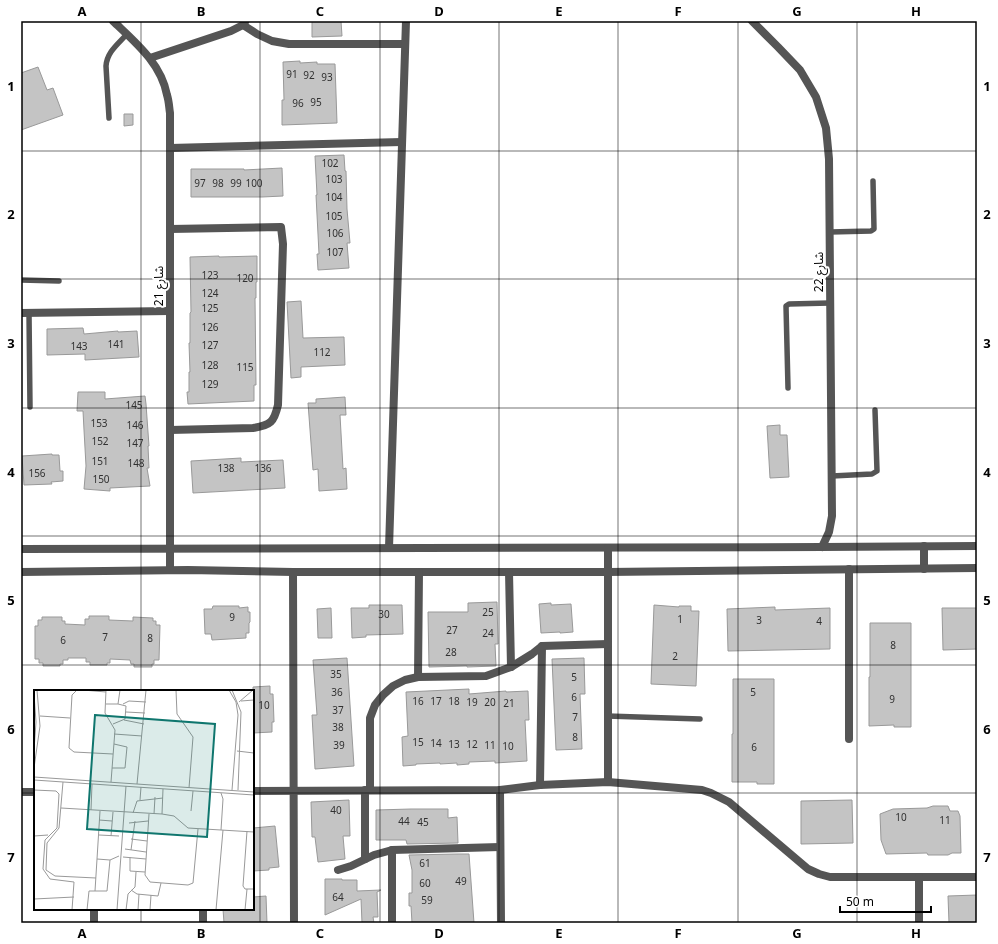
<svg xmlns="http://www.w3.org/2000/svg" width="998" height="944" font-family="'Noto Sans','Noto Sans Arabic',sans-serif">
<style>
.building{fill:#c4c4c4;stroke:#999}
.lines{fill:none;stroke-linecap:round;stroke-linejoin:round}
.lane{stroke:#555;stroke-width:5.5}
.street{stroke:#555;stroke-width:8}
.grid{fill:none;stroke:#000;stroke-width:1;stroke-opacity:0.55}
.labels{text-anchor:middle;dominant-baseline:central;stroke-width:4;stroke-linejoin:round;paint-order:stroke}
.number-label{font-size:10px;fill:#313131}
.street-label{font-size:12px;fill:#000;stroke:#fff}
.inset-road{fill:none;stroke:#999;stroke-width:1}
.view{fill:#0f766e;fill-opacity:0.15;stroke:#0f766e;stroke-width:2}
.inset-edge{fill:none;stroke:#000;stroke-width:2}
.neatline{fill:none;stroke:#000;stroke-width:1.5}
.grid-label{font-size:13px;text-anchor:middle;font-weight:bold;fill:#000}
</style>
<rect width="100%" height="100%" fill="#fff"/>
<g class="building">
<path d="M312 21H341L342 36 312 37Z"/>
<path d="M300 61V63L317 62V64H335L337 123 282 125V100H284L283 62Z"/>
<path d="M38 67 47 90 53 88 63 115 21 130V73Z"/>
<path d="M124 114H133V125L124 126Z"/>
<path d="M344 155 345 171H346L347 209 350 243H347L349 268 318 270 317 254H319L316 195H317L315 156Z"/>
<path d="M282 168 283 196 262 197H191V169H244V170Z"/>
<path d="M219 256V257L257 256V282H256V298H255L256 385H254V401L188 404 187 392H189V372H190L189 343H190V313L191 312 190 257Z"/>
<path d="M301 301 303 338 344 337 345 365 301 367V377L291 378 287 302Z"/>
<path d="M83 328 84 334 118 331V332L137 331 139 357 85 360V354L47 355V329Z"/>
<path d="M78 392H105V399L145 396 146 404 149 446H148L149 468H147L150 486 110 488V491L84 489 86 466 84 430 83 411H77Z"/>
<path d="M345 397 346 415H340L343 469 346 468 347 489 319 491 318 469 313 470 308 403H316V399Z"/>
<path d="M780 425V435H787L789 477 770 478 767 426Z"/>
<path d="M52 454V455H59L60 471H63V481L51 482 52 484 24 485 22 456Z"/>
<path d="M241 458V462L283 460 285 488 193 493 191 461Z"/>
<path d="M497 602 498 644H495L496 666 467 667V666L429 667 428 612H468V603Z"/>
<path d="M551 603V605L571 604 573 632 560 633V632L541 633 539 604Z"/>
<path d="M369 605H402L403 634 366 635V637L352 638 351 608H369Z"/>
<path d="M654 605 679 607V606H691V611H699L696 686 651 684Z"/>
<path d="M213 606H239V608L248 607V612H250V622L249 623V633H246V638L212 640 211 634H205L204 609H212Z"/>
<path d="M775 607V610L830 608V649L728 651 727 609Z"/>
<path d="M331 608 332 638H318L317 609Z"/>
<path d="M942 608H977V649L943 650Z"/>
<path d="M89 616H109V620L133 621V617L153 618V621H156V625H160L159 660H154V664H152V667H134V664H131L130 660 110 659V663H107V665H90V662H86V658H68V660H63V664H60V666H43V663H39V659H35V626H38V620H42V617H62V621H65V624L85 625V619H89Z"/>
<path d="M870 623H911V727H894V725L869 726V677H870Z"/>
<path d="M347 658 354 766 315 769 312 715H317L313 660Z"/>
<path d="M584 658 585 694H580L582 749 556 750 552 659Z"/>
<path d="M733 679H774V784H757V782H732V734H733Z"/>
<path d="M270 686V694H273L274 722H272V732L253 733V687Z"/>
<path d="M469 689V694L506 691V692L528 691 529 720H525L527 761 495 763V761L469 762V764L457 765V763L440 764V763L416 764V765L403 766 402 737 408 736 406 692Z"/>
<path d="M349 800 350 836H343L345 859 318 862 315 837H312L311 802Z"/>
<path d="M852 800 853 843 801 844V801Z"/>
<path d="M933 806H948L950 811H958L960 816 961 853H952L948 855H928L927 853 886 854 881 840 880 814 893 809 927 808Z"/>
<path d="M411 809H448V818L457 817 458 843 407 844 406 840H376V810Z"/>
<path d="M275 826 279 867 269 868V870L253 871V828Z"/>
<path d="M458 854H469L474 923H412L411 906H409V893H412V870L409 855Z"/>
<path d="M325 879H342V880H357V891L381 890 377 892 378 917H373L374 923H362L361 899 325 915Z"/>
<path d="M977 895V923H949L948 896Z"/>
<path d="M266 896 267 923H224L223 909H253V897Z"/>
</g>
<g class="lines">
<g class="lane">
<path d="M109 118 106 66C107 52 118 44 127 34"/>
<path d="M830 232 871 231 874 229 873 181"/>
<path d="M21 280 59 281"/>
<path d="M29 313 30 407"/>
<path d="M788 388 786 306 789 304 830 303"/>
<path d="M832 476 872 474 877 471 875 410"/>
<path d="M607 716 700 719"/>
</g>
<g class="street">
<path d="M113 21C135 42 161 63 167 95 169 101 169 107 170 113V570"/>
<path d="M752 21 778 47 800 70 816 97 826 128 829 159 832 516 829 532 822 547"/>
<path d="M243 25 257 34 272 41 289 44H405"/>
<path d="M150 58 231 31 243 25 245 22"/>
<path d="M170 148 402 142"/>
<path d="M170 229 281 227 283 244 278 405C274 422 271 425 253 428L170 430"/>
<path d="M21 313 170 311"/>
<path d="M924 546V569"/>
<path d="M389 548 406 21"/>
<path d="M21 549 822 547 977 546"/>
<path d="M21 572 188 570 293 572H608L977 568"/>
<path d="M293 572 294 923"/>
<path d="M509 572 511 667"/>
<path d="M418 677 419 572"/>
<path d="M849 739V569"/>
<path d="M608 782V548"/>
<path d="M540 785 542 646"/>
<path d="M365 790V859"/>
<path d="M370 790V718L375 705 383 695 393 686 405 680 418 677 486 676 511 667 532 654 542 646 608 644"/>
<path d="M500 790 501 923"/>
<path d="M253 791 500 790 540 785 608 782 702 790 711 793 729 802 808 869 819 874 830 877H977"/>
<path d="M21 792H35"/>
<path d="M338 870 351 866 374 855 392 850 500 847"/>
<path d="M919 877V923"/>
<path d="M94 909V923"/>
<path d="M203 923V909"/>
<path d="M392 923V850"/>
</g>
</g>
<path class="grid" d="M141 21V691M260 21V923M380 21V923M499 21V923M618 21V923M738 21V923M857 21V923M21 151H977M21 279H977M21 408H977M21 536H977M21 665H977M21 793H35M253 793H977M141 909V923"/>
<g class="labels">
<g class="number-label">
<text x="292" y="74">91</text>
<text x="309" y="75">92</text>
<text x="327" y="77">93</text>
<text x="316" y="102">95</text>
<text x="298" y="103">96</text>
<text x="330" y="163">102</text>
<text x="334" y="179">103</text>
<text x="200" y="183">97</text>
<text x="218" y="183">98</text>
<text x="236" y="183">99</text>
<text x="254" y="183">100</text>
<text x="334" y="197">104</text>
<text x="334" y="216">105</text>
<text x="335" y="233">106</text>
<text x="335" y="252">107</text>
<text x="210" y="275">123</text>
<text x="245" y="278">120</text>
<text x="210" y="293">124</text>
<text x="210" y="308">125</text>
<text x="210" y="327">126</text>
<text x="116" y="344">141</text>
<text x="210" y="345">127</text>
<text x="79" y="346">143</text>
<text x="322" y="352">112</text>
<text x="210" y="365">128</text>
<text x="245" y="367">115</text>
<text x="210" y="384">129</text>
<text x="134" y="405">145</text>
<text x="99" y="423">153</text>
<text x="135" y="425">146</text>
<text x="100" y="441">152</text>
<text x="135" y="443">147</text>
<text x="100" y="461">151</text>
<text x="136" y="463">148</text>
<text x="226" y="468">138</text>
<text x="263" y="468">136</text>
<text x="37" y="473">156</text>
<text x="101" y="479">150</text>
<text x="488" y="612">25</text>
<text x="384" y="614">30</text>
<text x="232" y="617">9</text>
<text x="680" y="619">1</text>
<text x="759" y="620">3</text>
<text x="819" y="621">4</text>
<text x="452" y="630">27</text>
<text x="488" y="633">24</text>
<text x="105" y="637">7</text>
<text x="150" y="638">8</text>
<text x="63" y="640">6</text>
<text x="893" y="645">8</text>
<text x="451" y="652">28</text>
<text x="675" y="656">2</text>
<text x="336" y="674">35</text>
<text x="574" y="677">5</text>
<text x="337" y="692">36</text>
<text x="753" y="692">5</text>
<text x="574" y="697">6</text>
<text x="892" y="699">9</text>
<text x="418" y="701">16</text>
<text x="436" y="701">17</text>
<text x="454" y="701">18</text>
<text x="472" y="702">19</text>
<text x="490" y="702">20</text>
<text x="509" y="703">21</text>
<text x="264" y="705">10</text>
<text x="338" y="710">37</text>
<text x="575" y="717">7</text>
<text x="338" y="727">38</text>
<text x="575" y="737">8</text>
<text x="418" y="742">15</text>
<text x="436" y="743">14</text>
<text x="454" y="744">13</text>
<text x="472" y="744">12</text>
<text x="339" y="745">39</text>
<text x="490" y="745">11</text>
<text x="508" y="746">10</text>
<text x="754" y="747">6</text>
<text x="336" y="810">40</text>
<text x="901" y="817">10</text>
<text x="945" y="820">11</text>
<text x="404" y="821">44</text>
<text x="423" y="822">45</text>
<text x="425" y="863">61</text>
<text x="461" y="881">49</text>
<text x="425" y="883">60</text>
<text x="338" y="897">64</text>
<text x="427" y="900">59</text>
</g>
<g class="street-label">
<text transform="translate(818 272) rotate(-90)">شارع 22</text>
<text transform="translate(158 286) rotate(-90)">شارع 21</text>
</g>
</g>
<g transform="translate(34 690)">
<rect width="220" height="220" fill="#fff"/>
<path class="inset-road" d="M43 0 38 5 35 58 40 62 79 64M49 0 72 2M72 0 71 23 81 40 77 92M142 0 143 24 159 47 155 98M195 0 202 12 204 25 198 100M198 0 207 22 204 100M0 4 2 32 0 60M207 11 220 10M205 12 219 0M72 14H84L86 0M89 14 95 11 112 12M92 22 111 23M6 26 36 28M90 30 110 34M79 34 91 29 92 16 84 14M80 44 108 46M203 61 220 63M0 78 6 36 3 0M78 78H91L93 57 80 54M0 87 220 102M0 90 220 105M29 92 25 138 13 153 12 180 21 186 62 188M103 94 112 0M0 100 22 101 25 104 23 138 11 150 9 179 16 189 40 192 38 220M106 110 107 97M27 118 128 124 140 126 154 138 220 142M57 120 58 94M157 121 159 101M99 123 103 111 129 108M115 124 111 185 116 192 154 195 159 193 164 139M120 124 121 107M128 124 129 99M65 130 78 131M95 133 114 131M187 140 189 109 187 103M213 141 209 196 211 199H220M65 145 85 146M0 146 14 145M77 146 79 122M97 149 113 151M91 159 112 162M97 160 101 131M89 167 112 169M96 167V181L111 182M63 169 76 170 85 166M97 200 103 204 124 206 127 193M61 201 66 121M0 209 40 207M53 220 55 201H73L76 170M83 220 92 96M92 220 94 204 101 197 102 182M104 220 105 204M116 220 117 205M182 220 189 140M211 220 213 199"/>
<path class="view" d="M61 25 181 34 173 147 53 139Z"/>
<rect width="220" height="220" class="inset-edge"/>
</g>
<rect width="998" height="944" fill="none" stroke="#ffffff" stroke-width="44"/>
<path d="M840 906v6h91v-6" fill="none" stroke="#000000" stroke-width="2"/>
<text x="846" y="906" font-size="12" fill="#000000" stroke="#ffffff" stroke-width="3" paint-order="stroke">50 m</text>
<rect x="22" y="22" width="954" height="900" class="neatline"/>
<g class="grid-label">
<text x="82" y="16">A</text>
<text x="201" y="16">B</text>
<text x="320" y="16">C</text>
<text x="439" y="16">D</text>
<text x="559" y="16">E</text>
<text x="678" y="16">F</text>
<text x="797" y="16">G</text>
<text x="916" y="16">H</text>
<text x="11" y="91">1</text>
<text x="987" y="91">1</text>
<text x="11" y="219">2</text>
<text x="987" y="219">2</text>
<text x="11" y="348">3</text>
<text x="987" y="348">3</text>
<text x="11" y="477">4</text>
<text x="987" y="477">4</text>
<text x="11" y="605">5</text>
<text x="987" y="605">5</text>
<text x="11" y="734">6</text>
<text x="987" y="734">6</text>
<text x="11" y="862">7</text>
<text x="987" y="862">7</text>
<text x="82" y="938">A</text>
<text x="201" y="938">B</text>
<text x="320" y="938">C</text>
<text x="439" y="938">D</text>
<text x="559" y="938">E</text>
<text x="678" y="938">F</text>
<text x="797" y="938">G</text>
<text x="916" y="938">H</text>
</g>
</svg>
